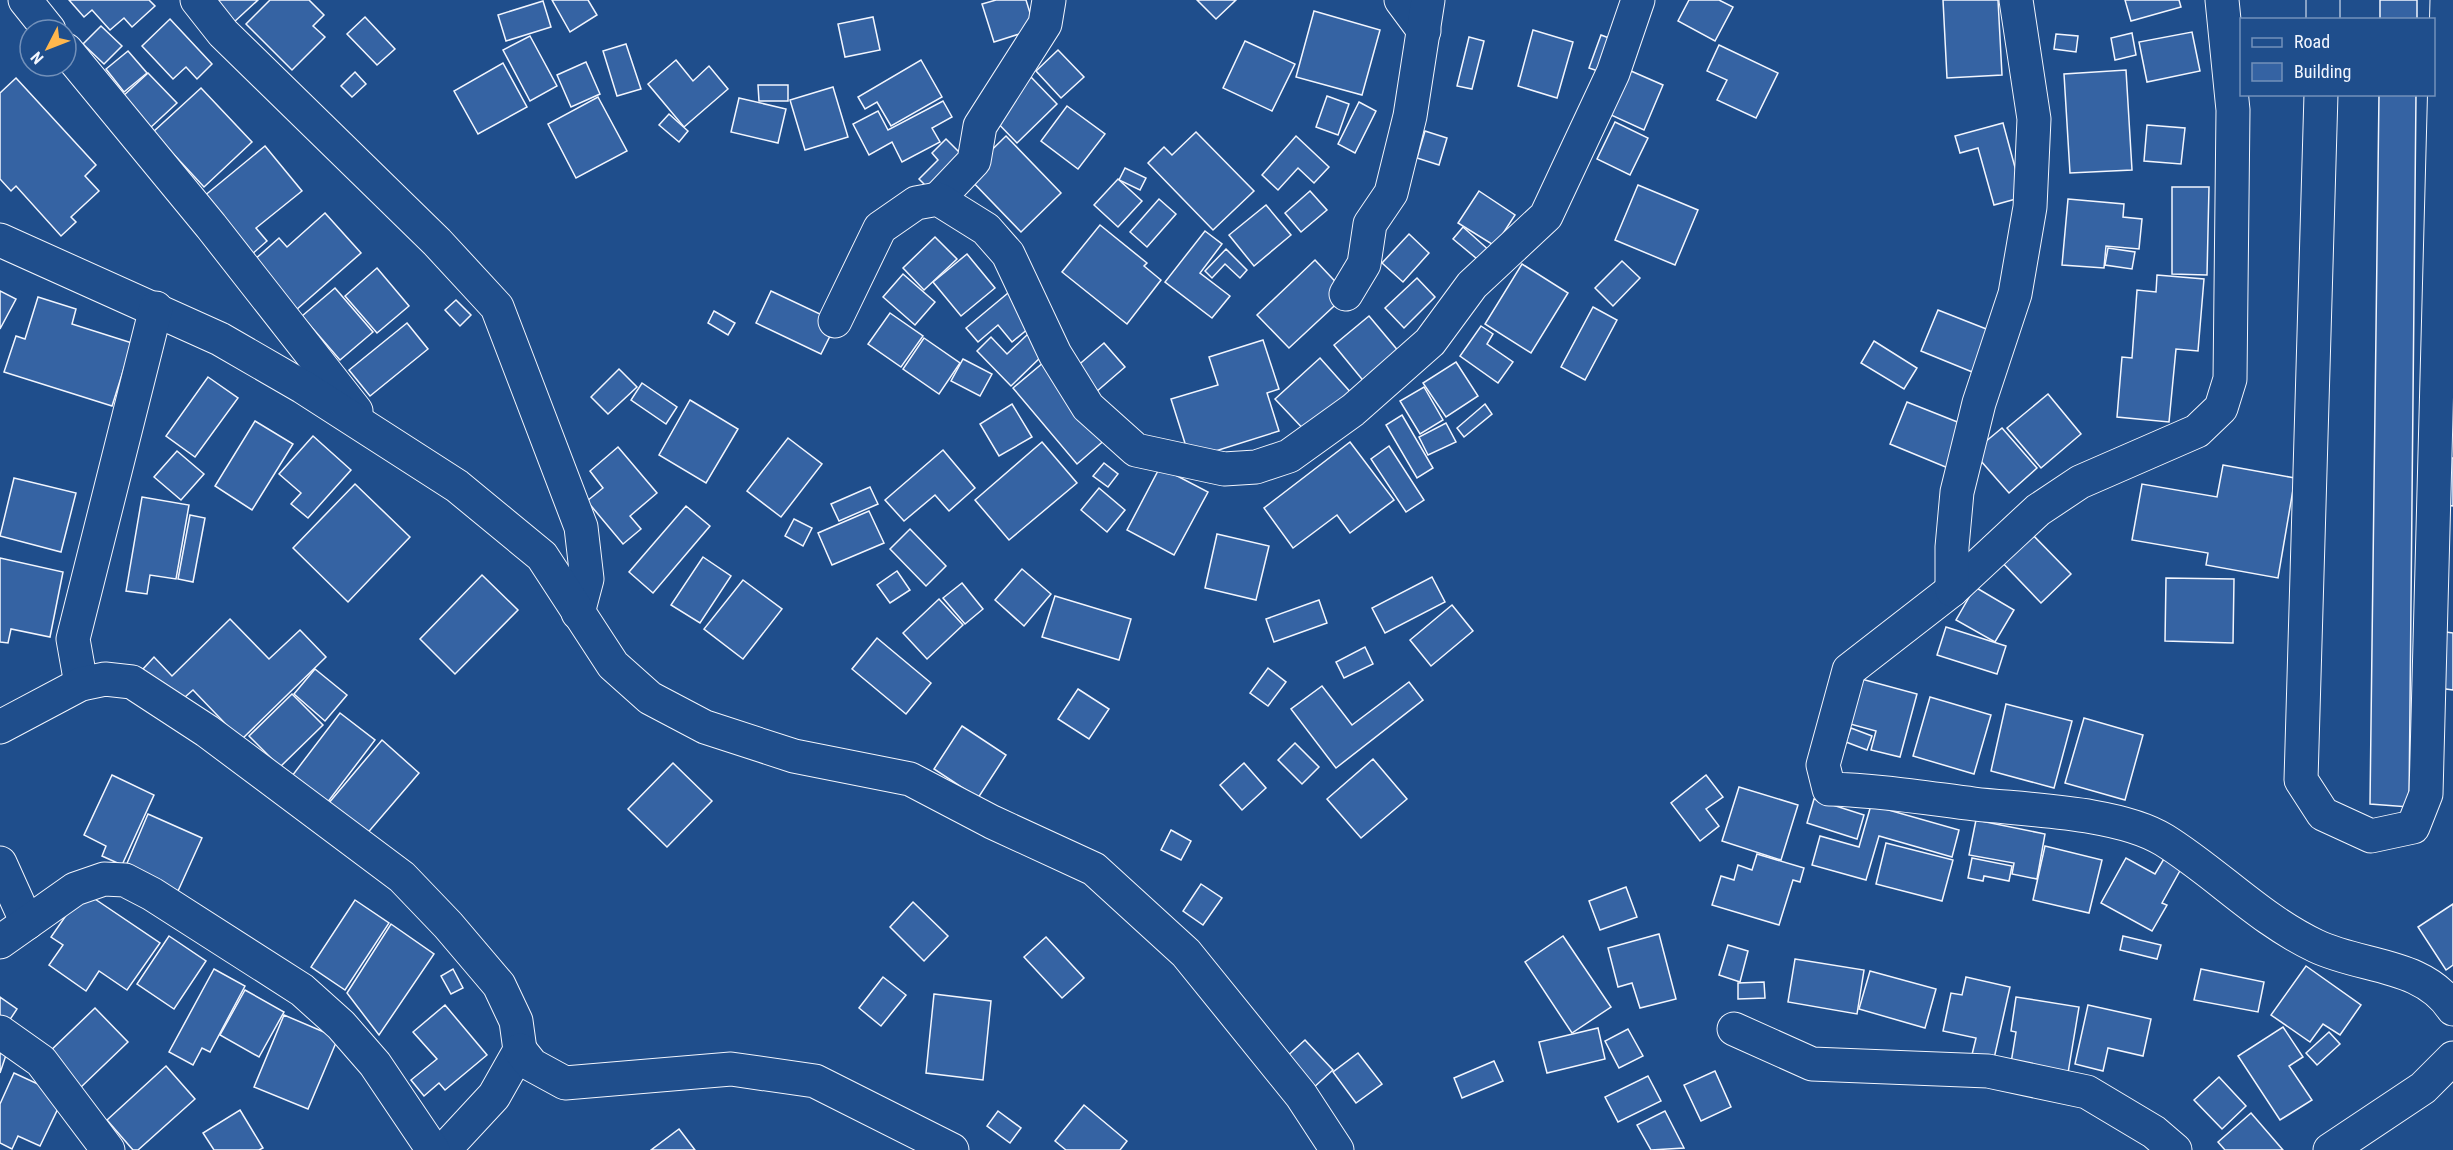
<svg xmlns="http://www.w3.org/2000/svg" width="2453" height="1150" font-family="'Roboto Condensed',sans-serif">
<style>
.building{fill:#3563a3;stroke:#f2f6ff;stroke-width:1.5}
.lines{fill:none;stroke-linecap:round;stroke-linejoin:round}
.minor-casing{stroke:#f2f6ff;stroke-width:35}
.minor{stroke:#1f4e8c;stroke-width:33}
</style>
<rect width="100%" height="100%" fill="#1f4e8c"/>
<g class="building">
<path d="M69 0H149L155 6 132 27 124 18 110 30 92 10 84 17Z"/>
<path d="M211 0H258L233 23Z"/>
<path d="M270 0H309L324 15 313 26 325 37 292 70 246 24Z"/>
<path d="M552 0H588L597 15 570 32Z"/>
<path d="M996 0H1026L1035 29 994 42 982 4Z"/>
<path d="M1197 0H1236L1216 19Z"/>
<path d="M1689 0H1719L1733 7 1715 41 1678 21Z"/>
<path d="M1943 0H1998L2002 75 1947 78Z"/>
<path d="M2125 0H2179L2181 7 2131 21Z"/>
<rect x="2380" y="0" width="37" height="20"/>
<path d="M543 1 551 27 506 41 498 15Z"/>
<path d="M1314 11 1380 30 1362 95 1296 77Z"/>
<path d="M365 17 395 49 377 65 347 34Z"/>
<path d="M873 17 880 50 845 57 838 24Z"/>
<path d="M170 19 212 64 197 79 186 67 173 79 142 46Z"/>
<path d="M101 26 122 46 104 64 83 44Z"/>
<path d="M1533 30 1573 42 1557 98 1518 86Z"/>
<path d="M2192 32 2200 71 2147 82 2139 42Z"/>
<path d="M2132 33 2136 55 2115 60 2111 38Z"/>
<path d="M2056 34 2078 36 2076 52 2054 49Z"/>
<path d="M1601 35 1625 44 1613 76 1589 68Z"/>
<path d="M530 36 557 86 530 101 503 50Z"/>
<path d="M1469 37 1484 41 1472 89 1457 86Z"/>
<path d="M1245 41 1295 64 1272 111 1223 88Z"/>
<path d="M626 44 641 89 617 96 603 51Z"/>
<path d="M1719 45 1778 73 1756 118 1717 100 1727 80 1707 71Z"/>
<path d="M1058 50 1084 77 1061 98 1036 71Z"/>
<path d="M128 51 147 73 124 92 106 69Z"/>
<path d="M676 60 693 81 709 66 728 89 684 127 648 84Z"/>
<path d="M921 60 942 97 891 126 877 102 865 109 858 97Z"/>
<path d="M586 62 600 94 571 107 557 75Z"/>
<path d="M503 63 527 107 478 134 454 91Z"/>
<path d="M2126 70 2132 170 2070 173 2064 74Z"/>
<path d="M1631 71 1663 85 1644 130 1611 115Z"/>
<path d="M355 72 366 84 352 97 341 86Z"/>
<path d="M148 73 177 103 150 128 122 97Z"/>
<path d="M1030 76 1057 104 1017 143 990 115Z"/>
<path d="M16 78 96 165 85 176 99 191 71 217 76 222 61 236 16 186 11 191 0 179V93Z"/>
<path d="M758 85H788V101H759Z"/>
<path d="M833 87 848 137 805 150 790 100Z"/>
<path d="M201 88 252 142 204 187 153 132Z"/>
<path d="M2379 94H2416L2409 807 2370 804Z"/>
<path d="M1327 96 1349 104 1338 135 1316 127Z"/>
<path d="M598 97 627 151 576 178 548 124Z"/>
<path d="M739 98 786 109 778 143 731 132Z"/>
<path d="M943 101 952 117 932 128 940 142 902 162 892 142 869 155 853 124 878 111 888 130Z"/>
<path d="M1359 102 1376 111 1355 153 1338 144Z"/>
<path d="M1067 106 1105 134 1078 169 1041 141Z"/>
<path d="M669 114 688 131 679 142 659 125Z"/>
<path d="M1615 122 1648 138 1630 175 1597 159Z"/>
<path d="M2003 123 2023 197 1994 205 1978 148 1960 153 1955 136Z"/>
<path d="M2147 125 2185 128 2181 164 2144 161Z"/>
<path d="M1425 131 1447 138 1439 165 1417 158Z"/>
<path d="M1196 132 1254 191 1213 230 1148 163 1164 147 1172 155Z"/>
<path d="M1006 136 1061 193 1021 232 966 175Z"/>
<path d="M1296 136 1329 167 1314 183 1298 168 1278 190 1262 175Z"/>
<path d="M946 139 969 162 935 195 919 179 938 160 932 153Z"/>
<path d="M265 146 302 191 256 228 267 241 251 255 203 197Z"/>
<path d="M1125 168 1146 178 1140 190 1119 180Z"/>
<path d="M1118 179 1142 201 1118 227 1094 205Z"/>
<path d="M1638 185 1698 210 1675 265 1615 240Z"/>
<path d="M2172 187H2209L2207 275 2172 274Z"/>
<path d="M1310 191 1327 210 1301 232 1285 213Z"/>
<path d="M1479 191 1515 215 1495 246 1458 223Z"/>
<path d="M1159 199 1176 214 1147 247 1130 232Z"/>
<path d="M2068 199 2124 204 2123 217 2142 219 2139 249 2106 246 2104 268 2062 265Z"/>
<path d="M1266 205 1291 235 1254 266 1229 235Z"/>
<path d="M325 213 361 253 296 310 253 261 279 238 287 247Z"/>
<path d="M1100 225 1147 263 1144 266 1161 280 1127 324 1062 272Z"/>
<path d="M1463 227 1491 252 1482 263 1453 239Z"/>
<path d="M1205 231 1222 244 1200 273 1230 296 1212 318 1165 282Z"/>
<path d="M1409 234 1429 253 1403 282 1382 263Z"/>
<path d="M935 237 957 259 924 290 903 268Z"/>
<path d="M2108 248 2135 252 2132 269 2105 265Z"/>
<path d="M1226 249 1247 270 1240 278 1225 264 1212 278 1205 271Z"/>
<path d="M967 254 995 288 961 316 933 282Z"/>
<path d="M1315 260 1347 294 1289 348 1257 315Z"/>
<path d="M1622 261 1640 278 1613 306 1595 288Z"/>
<path d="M1522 264 1568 293 1531 353 1485 324Z"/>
<path d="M377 268 409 306 377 333 345 296Z"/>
<path d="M903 274 935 302 915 325 883 297Z"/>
<path d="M2157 275 2204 279 2198 351 2176 349 2169 422 2117 417 2122 357 2132 358 2137 290 2156 292Z"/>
<path d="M1417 278 1435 297 1404 328 1385 308Z"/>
<path d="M335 288 373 332 340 360 302 316Z"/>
<path d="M0 291 16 299 0 329Z"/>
<path d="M771 291 837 322 821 354 756 323Z"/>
<path d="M1008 293 1034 324 1012 342 998 325 978 342 966 328Z"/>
<path d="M38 297 76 309 72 324 132 343 112 406 4 372 16 336 25 339Z"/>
<path d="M456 300 471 315 460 326 445 310Z"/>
<path d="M1593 307 1617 320 1585 380 1561 367Z"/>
<path d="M1938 310 1999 334 1982 376 1921 351Z"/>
<path d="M714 311 735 323 728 335 708 323Z"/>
<path d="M890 313 923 336 901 367 868 344Z"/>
<path d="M1369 316 1405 359 1370 389 1334 345Z"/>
<path d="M407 323 428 349 370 396 349 370Z"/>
<path d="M1481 326 1493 334 1487 344 1513 362 1498 383 1460 356Z"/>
<path d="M1028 334 1045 353 1011 386 977 351 991 337 1007 354Z"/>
<path d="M924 338 960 363 939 394 903 369Z"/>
<path d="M1263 340 1279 389 1267 393 1279 431 1190 459 1171 399 1218 385 1209 357Z"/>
<path d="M1874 341 1917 368 1904 389 1861 363Z"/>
<path d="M1104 343 1125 367 1096 392 1075 368Z"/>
<path d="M1320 358 1353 395 1309 435 1275 399Z"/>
<path d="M963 359 992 374 980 396 951 381Z"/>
<path d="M1044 362 1107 438 1077 464 1013 388Z"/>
<path d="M1456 362 1478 396 1446 417 1423 383Z"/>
<path d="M619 369 637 387 608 414 591 397Z"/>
<path d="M208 377 238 398 195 457 166 436Z"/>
<path d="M642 383 677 407 666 424 631 400Z"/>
<path d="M1424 387 1443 420 1420 434 1400 401Z"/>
<path d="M2048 394 2081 434 2041 468 2007 428Z"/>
<path d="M690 400 738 429 706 483 659 455Z"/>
<path d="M1907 402 1965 425 1948 468 1890 444Z"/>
<path d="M1012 404 1032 437 999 456 980 424Z"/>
<path d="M1485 404 1492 414 1464 437 1457 428Z"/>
<path d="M1402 415 1433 468 1417 478 1386 425Z"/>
<path d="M255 421 293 444 252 510 215 486Z"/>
<path d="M1446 423 1456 442 1428 455 1419 437Z"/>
<path d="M2002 428 2037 468 2009 493 1973 452Z"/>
<path d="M313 436 351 470 308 518 291 504 301 493 279 474Z"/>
<path d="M788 438 822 464 781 517 747 491Z"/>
<path d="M1042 442 1077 483 1009 540 975 500Z"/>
<path d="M1350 442 1394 500 1350 533 1337 515 1293 548 1264 508Z"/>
<path d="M1389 446 1424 500 1406 512 1371 459Z"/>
<path d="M618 447 657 493 630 516 641 529 623 544 587 501 603 488 590 471Z"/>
<path d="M943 450 975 488 949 511 935 495 904 521 885 500Z"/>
<path d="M177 451 204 474 181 500 154 477Z"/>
<path d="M2450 458H2453V506L2447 505Z"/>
<path d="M1104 463 1118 474 1108 487 1093 476Z"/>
<path d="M2223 465 2295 478 2278 578 2206 565 2208 553 2132 540 2142 484 2217 497Z"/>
<path d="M1160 467 1208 492 1174 555 1127 530Z"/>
<path d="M14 478 76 493 61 552 0 536Z"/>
<path d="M355 484 410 537 348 602 293 548Z"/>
<path d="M870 487 878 504 839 521 831 504Z"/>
<path d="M1099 488 1125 510 1107 532 1081 510Z"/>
<path d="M142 497 189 505 176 579 150 575 147 594 126 591Z"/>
<path d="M686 506 710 526 653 593 629 572Z"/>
<path d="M869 511 884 543 832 565 818 533Z"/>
<path d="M190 515 205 518 193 582 178 579Z"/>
<path d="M794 519 812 528 803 546 785 536Z"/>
<path d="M2026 528 2071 574 2041 603 1997 557Z"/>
<path d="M910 529 946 566 926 586 890 549Z"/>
<path d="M1217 534 1269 546 1256 600 1205 588Z"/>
<path d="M703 557 731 576 700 623 671 605Z"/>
<path d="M0 558 63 572 50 637 11 629 8 643 0 642Z"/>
<path d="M1022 569 1051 594 1024 626 995 600Z"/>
<path d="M897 571 910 590 890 603 877 585Z"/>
<path d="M482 575 518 610 455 674 420 639Z"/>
<path d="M1432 577 1445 602 1385 633 1372 608Z"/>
<path d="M2166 578 2234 579 2233 643 2165 641Z"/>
<path d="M743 580 782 609 743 659 704 629Z"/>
<path d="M962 583 983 609 965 624 943 598Z"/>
<path d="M1975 587 2014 610 1995 642 1956 620Z"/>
<path d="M1055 596 1131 619 1119 660 1042 637Z"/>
<path d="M939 599 963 625 927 659 903 633Z"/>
<path d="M1319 600 1327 623 1274 642 1266 619Z"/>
<path d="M1452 605 1473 631 1431 666 1410 640Z"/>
<path d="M230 619 269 659 300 630 326 657 241 740 193 690 177 704 143 669 154 657 172 676Z"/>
<path d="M1946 627 2006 646 1997 674 1937 655Z"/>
<path d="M2446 632 2453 633V690L2439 688Z"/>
<path d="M877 638 931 683 906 714 852 669Z"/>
<path d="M1365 647 1373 664 1344 678 1336 662Z"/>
<path d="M1268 668 1286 682 1268 706 1250 693Z"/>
<path d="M315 669 347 695 325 721 294 694Z"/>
<path d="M1854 677 1917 694 1900 757 1871 750 1876 731 1843 722Z"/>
<path d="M1409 682 1423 700 1336 768 1291 709 1322 686 1352 725Z"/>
<path d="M1078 689 1109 709 1089 739 1058 719Z"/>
<path d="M292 694 323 725 280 767 249 736Z"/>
<path d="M1930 697 1991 715 1974 774 1913 756Z"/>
<path d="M2006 704 2072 721 2054 788 1991 771Z"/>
<path d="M340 713 375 740 327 803 292 776Z"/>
<path d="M2084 718 2143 735 2125 800 2065 783Z"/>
<path d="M962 726 1006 755 978 798 934 769Z"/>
<path d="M1851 728 1872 736 1867 750 1846 742Z"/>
<path d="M382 740 419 773 365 836 328 804Z"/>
<path d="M1295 743 1319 767 1302 784 1278 760Z"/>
<path d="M1373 759 1407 799 1361 838 1327 799Z"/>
<path d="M673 763 712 801 667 847 628 809Z"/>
<path d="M1244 763 1266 788 1242 810 1220 785Z"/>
<path d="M112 775 154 795 122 865 102 856 106 846 84 835Z"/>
<path d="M1706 775 1723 797 1706 809 1719 826 1700 841 1671 803Z"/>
<path d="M1739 787 1798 805 1781 860 1722 841Z"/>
<path d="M1814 799 1864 815 1857 839 1807 823Z"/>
<path d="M1871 805 1959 830 1952 857 1879 836 1866 880 1812 865 1820 836 1859 847Z"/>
<path d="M148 814 202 838 178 891 125 868Z"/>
<path d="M1976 820 2045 834 2037 879 2012 874 2014 863 1969 855Z"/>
<path d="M1171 830 1191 841 1181 860 1161 850Z"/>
<path d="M1886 843 1953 860 1942 901 1876 884Z"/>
<path d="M2045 846 2102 860 2089 913 2033 900Z"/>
<path d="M1757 854 1804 868 1800 882 1793 880 1779 925 1712 905 1721 876 1734 880 1738 865 1752 870Z"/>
<path d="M2165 857 2182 867 2162 903 2167 905 2152 931 2101 903 2126 858 2155 874Z"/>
<path d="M1972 858 2012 866 2009 881 1984 876 1983 881 1968 878Z"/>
<path d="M1201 884 1222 898 1203 925 1183 911Z"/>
<path d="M1626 887 1637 917 1600 930 1589 901Z"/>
<path d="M83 891 160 943 127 990 99 971 86 991 49 965 63 945 51 937Z"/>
<path d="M355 900 389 923 345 990 311 967Z"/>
<path d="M913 902 948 936 924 961 890 927Z"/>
<path d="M2453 904V965L2446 970 2418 927Z"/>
<path d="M391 924 434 954 379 1035 347 993Z"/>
<path d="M1659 934 1676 999 1640 1008 1632 983 1618 987 1608 948Z"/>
<path d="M169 936 206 961 174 1009 137 984Z"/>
<path d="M1563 936 1611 1007 1572 1033 1525 962Z"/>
<path d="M2123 936 2161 945 2157 959 2120 950Z"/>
<path d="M1046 937 1084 978 1062 998 1024 957Z"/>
<path d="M1728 945 1748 951 1740 982 1719 975Z"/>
<path d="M1795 959 1864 970 1857 1014 1788 1002Z"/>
<path d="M2306 966 2361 1005 2340 1035 2323 1024 2310 1042 2271 1015Z"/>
<path d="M214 969 245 986 210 1052 202 1048 193 1065 169 1052Z"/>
<path d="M453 969 463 988 451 994 441 976Z"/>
<path d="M2201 969 2264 982 2258 1012 2194 1000Z"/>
<path d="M1870 971 1936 989 1925 1028 1859 1009Z"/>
<path d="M883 977 906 995 881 1026 859 1008Z"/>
<path d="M1966 977 2010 987 1991 1072 1969 1067 1976 1038 1943 1031 1951 993 1962 995Z"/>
<path d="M1764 982 1765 998 1738 999V983Z"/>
<path d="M245 990 284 1012 259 1057 220 1035Z"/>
<path d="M934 994 991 1001 983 1080 926 1073Z"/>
<path d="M0 997 17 1009 5 1027 0 1023Z"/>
<path d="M2016 997 2079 1007 2068 1073 2011 1063 2016 1032 2011 1031Z"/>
<path d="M445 1005 487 1055 445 1090 439 1083 424 1096 411 1080 437 1059 413 1032Z"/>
<path d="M2088 1005 2151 1019 2143 1056 2108 1048 2103 1071 2075 1064Z"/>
<path d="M95 1008 128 1042 79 1089 47 1054Z"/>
<path d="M284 1015 338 1038 308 1109 254 1087Z"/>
<path d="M2283 1027 2303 1057 2289 1066 2312 1100 2280 1120 2238 1056Z"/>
<path d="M1598 1028 1605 1059 1547 1073 1539 1042Z"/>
<path d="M1628 1029 1643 1056 1619 1068 1605 1041Z"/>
<path d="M2329 1032 2340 1044 2317 1065 2306 1053Z"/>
<path d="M1305 1040 1333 1070 1312 1089 1284 1059Z"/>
<path d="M0 1053 6 1055 0 1073Z"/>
<path d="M1358 1053 1382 1084 1356 1103 1333 1072Z"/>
<path d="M1494 1061 1503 1081 1462 1098 1454 1078Z"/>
<path d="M166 1066 195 1099 138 1150H133L107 1120Z"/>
<path d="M1715 1071 1731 1107 1701 1121 1684 1085Z"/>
<path d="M14 1073 64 1096 40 1146 18 1136 12 1149 0 1143V1104Z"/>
<path d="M1648 1076 1661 1101 1618 1122 1605 1097Z"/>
<path d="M2219 1077 2246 1106 2222 1129 2194 1100Z"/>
<path d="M1084 1105 1127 1141 1120 1150H1066L1055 1141Z"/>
<path d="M240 1110 263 1148 259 1150H214L203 1133Z"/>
<path d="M998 1111 1021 1128 1010 1143 987 1126Z"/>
<path d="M1665 1111 1684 1148 1651 1150 1637 1125Z"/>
<path d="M2251 1113 2283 1150H2225L2218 1142Z"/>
<path d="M679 1129 695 1150H651Z"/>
</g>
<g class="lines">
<g class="minor-casing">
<g id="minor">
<path d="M25 0 49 30"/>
<path d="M197 0 223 33 437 242 497 307 581 527 587 579 578 613"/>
<path d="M1401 0 1424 31"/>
<path d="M2222 0 2233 110 2230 379 2221 408 2197 431 2080 482 2038 510 1952 590 1849 670 1823 765 1829 789C1877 790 1926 798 1974 804 2027 810 2119 812 2164 840 2217 873 2259 919 2316 946 2362 968 2423 963 2453 1009"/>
<path d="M2323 20V0"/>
<path d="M66 50 211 226 356 411"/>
<path d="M2321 94 2301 780 2323 814 2371 836 2413 827 2426 794 2447 0"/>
<path d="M938 199 974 161 980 126 1045 24 1049 0"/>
<path d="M0 240 220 339 303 387 457 486 542 556 613 665 650 698 705 727 794 756 910 779 992 822 1094 869 1186 953 1301 1095 1337 1150"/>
<path d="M1346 294 1364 264 1370 224 1391 193 1410 116 1428 0"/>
<path d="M835 321 880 228 916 203 938 199 986 229 1008 254 1055 354 1088 407 1136 450 1224 469 1256 467 1289 456 1353 410 1430 342 1472 285 1546 216 1613 73 1638 0"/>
<path d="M1952 590V547L1957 492 1979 403 2015 294 2030 207 2034 119 2016 0"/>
<path d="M81 684 73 639 156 308"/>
<path d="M0 727 81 684 105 679 132 682 207 731 402 877 448 925 499 985 516 1021 520 1050 494 1096 444 1150"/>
<path d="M0 863 27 923"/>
<path d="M0 942 75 889 104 879 125 880 152 894 302 990 341 1025 375 1064 433 1150"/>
<path d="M1734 1029 1812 1064 1988 1071 2087 1092 2154 1132 2175 1150"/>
<path d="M0 1032 41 1061 108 1150"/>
<path d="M520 1050 532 1065 565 1083 731 1069 815 1081 952 1150"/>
<path d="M2330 1150 2423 1088 2453 1058"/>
</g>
</g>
<use href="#minor" class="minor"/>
</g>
<rect x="2240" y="18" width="195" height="78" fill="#1f4e8c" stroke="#7391ba" stroke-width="1.5"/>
<rect x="2252" y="38" width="30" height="9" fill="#1f4e8c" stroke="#7391ba" stroke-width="1.5"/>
<text x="2294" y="48" font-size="18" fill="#f2f6ff">Road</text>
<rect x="2252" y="63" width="30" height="18" fill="#3563a3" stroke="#7391ba" stroke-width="1.5"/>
<text x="2294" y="78" font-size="18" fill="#f2f6ff">Building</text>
<g transform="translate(48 48) rotate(228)"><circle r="28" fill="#1f4e8c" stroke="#7391ba" stroke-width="1.5"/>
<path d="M0-4.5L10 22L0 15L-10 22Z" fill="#ffb74d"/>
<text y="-9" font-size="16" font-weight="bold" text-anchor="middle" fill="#f2f6ff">N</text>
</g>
</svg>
